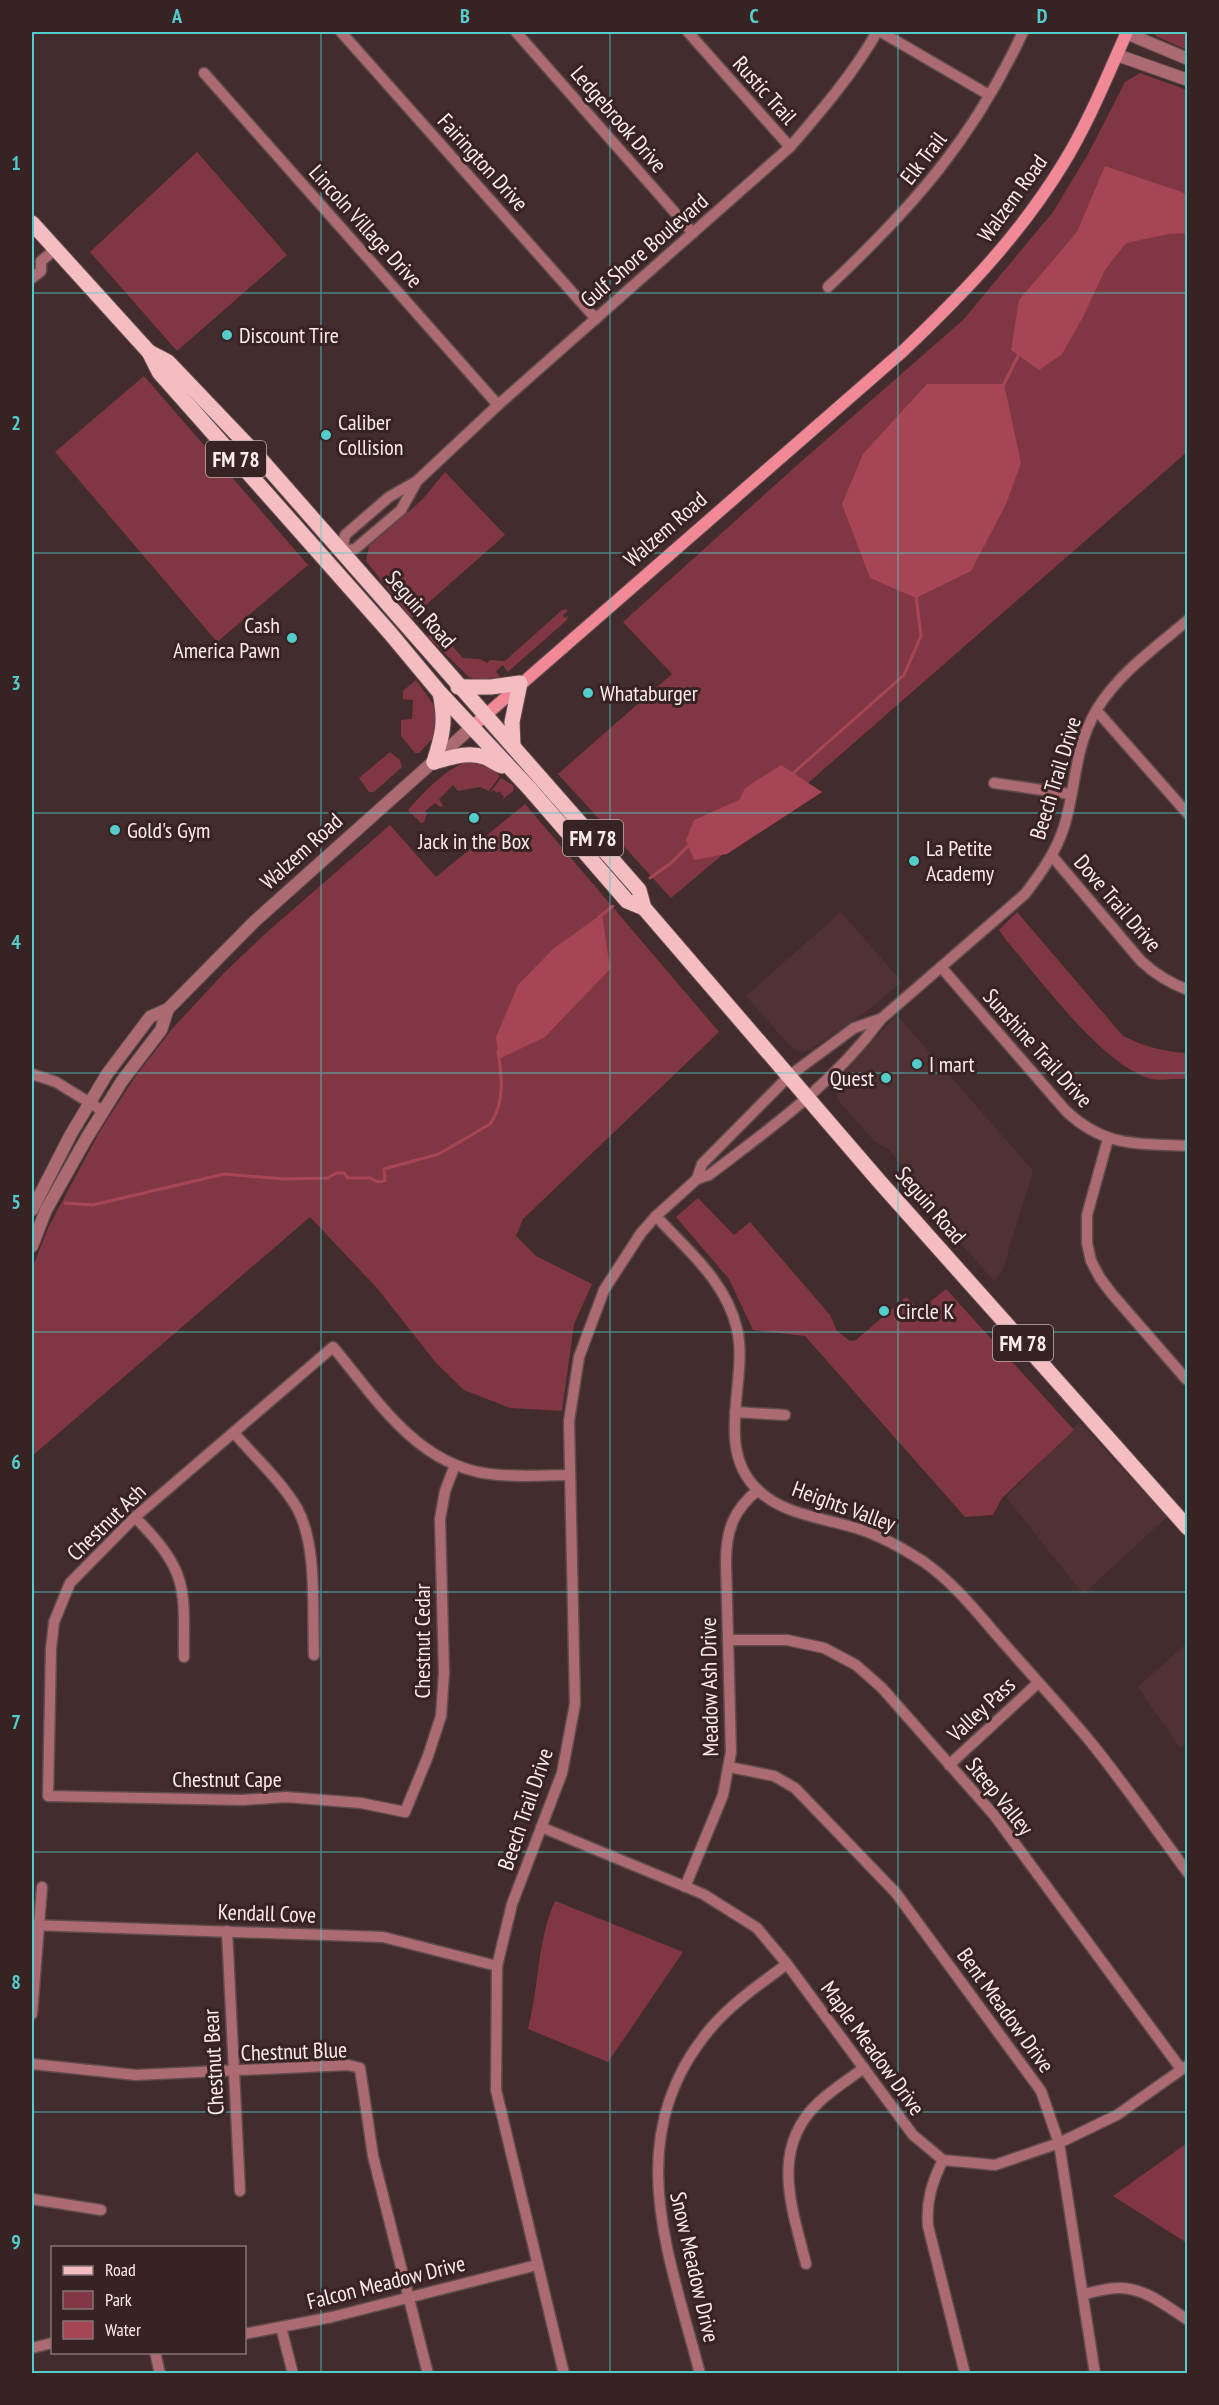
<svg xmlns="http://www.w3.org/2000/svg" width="1219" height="2405" font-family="'PT Sans Narrow',sans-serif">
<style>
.built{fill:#503235}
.green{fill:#813743}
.water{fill:#a64556}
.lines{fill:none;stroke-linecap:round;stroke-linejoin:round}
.stream{stroke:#a64556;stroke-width:3}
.minor-casing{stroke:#604b4d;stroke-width:13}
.tertiary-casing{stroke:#604b4d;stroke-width:14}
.secondary-casing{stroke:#604b4d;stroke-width:14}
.primary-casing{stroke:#604b4d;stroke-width:17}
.minor{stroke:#ac6a72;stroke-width:10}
.tertiary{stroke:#ac6a72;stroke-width:12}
.secondary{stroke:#f08896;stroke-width:12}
.primary{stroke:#f4bdc2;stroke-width:15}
.grid{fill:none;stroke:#53cdc9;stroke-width:1.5;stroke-opacity:0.55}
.poi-dot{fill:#53cdc9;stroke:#372224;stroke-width:2}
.labels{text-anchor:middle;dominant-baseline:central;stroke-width:6;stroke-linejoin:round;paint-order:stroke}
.shield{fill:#372224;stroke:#c1afb1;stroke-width:1.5}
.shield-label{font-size:21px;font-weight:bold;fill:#fcecee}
.street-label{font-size:22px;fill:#fcecee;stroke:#372224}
.poi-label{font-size:22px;fill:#fcecee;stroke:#372224;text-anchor:start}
.neatline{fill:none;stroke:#53cdc9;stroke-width:2}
.grid-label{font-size:20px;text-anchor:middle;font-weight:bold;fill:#53cdc9}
</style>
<rect width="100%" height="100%" fill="#422c2e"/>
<g class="built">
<path d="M841 912 902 982 867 1011 811 1049 801 1052 792 1048 746 996Z"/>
<path d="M897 1015 1033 1171 1002 1272 994 1281 949 1230 923 1189 888 1149 875 1142 839 1101 835 1090 841 1075Z"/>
<path d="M1079 1422 1167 1517 1083 1594 1006 1497Z"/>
<path d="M1187 1643V1742L1180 1748 1138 1687Z"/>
</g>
<g class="green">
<path d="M1153 32H1187V50L1156 36Z"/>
<path d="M1140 73 1187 90V452L808 783 671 898 558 774 672 674 623 622 795 467 963 320 1053 212 1088 154 1125 82Z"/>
<path d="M197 152 287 255 177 351 90 252Z"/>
<path d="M144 376 308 565 217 642 55 452Z"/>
<path d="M445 472 505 535 411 618 366 561 369 546 422 500Z"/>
<path d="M566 609 568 611 563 615 565 618 568 615 567 620 510 670 508 672 503 665 496 671 500 677C489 680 479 681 469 677L428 637V634L436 637 433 630 441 633 463 658 480 659 487 663 490 660 505 661 562 610Z"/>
<path d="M416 680 436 708 435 736 419 753H415L401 736V720L412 719 413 700 403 699V691Z"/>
<path d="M390 752 400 760 402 767 374 792H369L359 778Z"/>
<path d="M466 762C480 762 490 766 500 776L489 791 480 787 458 791 453 785 439 799 443 806 440 807 435 803 425 811 427 814 424 822 421 823 408 810C424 792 443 771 466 762Z"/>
<path d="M501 778 514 786 513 791 500 802 504 797 499 791 497 793 494 790 490 793Z"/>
<path d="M525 804 719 1032 523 1219 516 1236 536 1256 592 1284 574 1324 562 1411 510 1408 464 1390 436 1363 377 1288 310 1217 32 1456V1269L48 1228 100 1131 135 1077 172 1029 224 973 265 934 390 825 436 877Z"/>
<path d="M1017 912 1123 1036C1143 1046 1165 1052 1187 1053V1079C1176 1078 1162 1081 1151 1079 1103 1066 1039 978 1006 940L999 930Z"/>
<path d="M698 1198 734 1235 750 1222 830 1315 837 1331 850 1341 856 1340 906 1297 920 1310 946 1289 1074 1430 1002 1498 993 1515 965 1517 805 1336 753 1330 729 1279 676 1217Z"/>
<path d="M555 1901 683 1952 608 2062 528 2029C539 1987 537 1941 555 1901Z"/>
<path d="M1187 2143V2243L1113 2196Z"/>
</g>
<g class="water">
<path d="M1105 166 1187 194V233L1169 234 1126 243 1105 270 1083 317 1062 354 1039 370 1011 350 1019 300 1077 232Z"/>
<path d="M927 384H1004L1021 463 1006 504 971 571 916 598 870 578 842 504 863 454Z"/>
<path d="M781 765 822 792 727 854 694 860 686 840 694 820 739 800 745 788Z"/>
<path d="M602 914 610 969 545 1037 499 1059 496 1037 518 985 554 948Z"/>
</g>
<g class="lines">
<g class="stream">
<path d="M1002 388 1019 354"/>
<path d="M791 775 904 675 921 636 916 596"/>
<path d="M650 878 671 863 689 845"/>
<path d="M599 917 613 906"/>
<path d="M65 1203 93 1205 224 1174 284 1179 328 1178 336 1173H344L348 1178H370L378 1182 385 1181 384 1169 439 1154 490 1124C505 1104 502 1075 498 1052L499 1050"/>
</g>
<g class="minor-casing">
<g id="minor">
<path d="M341 32 596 319"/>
<path d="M516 32 693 233"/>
<path d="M688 32 790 147"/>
<path d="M881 32 989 95"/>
<path d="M204 73 498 405"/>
<path d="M32 278 41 271V261L56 249"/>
<path d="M828 287C913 207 973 139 1023 32"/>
<path d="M417 481 401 510 355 549 342 551 345 535 389 497 417 481 498 405 790 147C822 110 853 74 877 32"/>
<path d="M1097 711 1188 814"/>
<path d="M994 783 1070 794"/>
<path d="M1052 856 1141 961C1156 975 1169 983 1188 990"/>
<path d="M941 967 1066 1111C1105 1148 1138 1143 1188 1146"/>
<path d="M32 1074 56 1082 103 1111"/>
<path d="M1108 1139 1087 1215V1243L1091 1261 1100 1278 1112 1294 1186 1379"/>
<path d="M697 1179 702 1164 789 1076 854 1028 880 1019"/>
<path d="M656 1216C687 1250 726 1281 737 1329 749 1380 713 1448 758 1490 785 1516 826 1518 859 1529 881 1536 904 1549 924 1562 957 1585 982 1619 1009 1649 1037 1681 1066 1712 1093 1745 1126 1786 1156 1830 1188 1873"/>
<path d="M735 1412 785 1415"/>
<path d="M234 1433C255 1457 281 1481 297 1508 318 1546 312 1612 314 1655"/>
<path d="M455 1465 445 1491 440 1519 444 1673 441 1716 428 1756 405 1812 361 1803 286 1797 243 1800 48 1796 51 1649 54 1622 70 1583 135 1517 333 1347C375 1397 414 1461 483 1473 512 1478 542 1475 570 1475"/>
<path d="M135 1517C149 1532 164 1547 173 1565 188 1591 183 1628 184 1657"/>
<path d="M728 1640H787L824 1648 856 1665 882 1688 994 1815 1181 2069"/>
<path d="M949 1765 1038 1683"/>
<path d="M729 1767 774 1776 795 1788 896 1893 1041 2091 1059 2143 1095 2374"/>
<path d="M541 1827 703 1894 757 1928 787 1964 913 2135 943 2160 995 2165 1059 2143 1117 2115 1188 2065"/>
<path d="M685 1887 723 1795 731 1752 726 1562C726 1531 733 1510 758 1490"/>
<path d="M32 1925 383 1937 497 1966"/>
<path d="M227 1931 240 2191"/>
<path d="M32 2014 42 1887"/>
<path d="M32 2064 136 2075 348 2065 360 2068 373 2156 428 2374"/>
<path d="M943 2160C932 2182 926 2201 928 2226L965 2374"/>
<path d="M32 2199 101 2210"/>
<path d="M806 2264C792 2207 769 2149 819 2102 833 2089 849 2079 864 2068"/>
<path d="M1084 2294C1095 2292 1106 2288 1118 2288 1144 2287 1166 2306 1188 2320"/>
<path d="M281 2327 293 2374"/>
<path d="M244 2334 332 2317 537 2265"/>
<path d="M32 2348 52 2343"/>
<path d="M155 2352 160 2374"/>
<path d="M564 2374 496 2090 497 1966 512 1904 562 1773 575 1704 569 1421 579 1357 604 1290 641 1233 656 1216 697 1179 709 1175C772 1127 833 1084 881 1019L1025 894C1041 873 1056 852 1064 827 1077 785 1073 750 1097 709 1119 673 1156 647 1188 620"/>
<path d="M700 2374C669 2253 619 2138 710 2029 732 2003 760 1984 787 1964"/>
</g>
</g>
<g class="tertiary-casing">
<g id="tertiary">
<path d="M1126 33 1188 59"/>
<path d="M1117 55 1188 80"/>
<path d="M32 1210 71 1134 107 1074 150 1017 168 1009 255 921 472 727"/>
<path d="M32 1246 46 1210 86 1139 122 1081 161 1030 168 1009"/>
</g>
</g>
<g class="secondary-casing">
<path id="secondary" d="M472 727 903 351C964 293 1019 236 1063 164 1089 122 1107 76 1127 32"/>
</g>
<g class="primary-casing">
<g id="primary">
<path d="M32 223 149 352 159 372 390 633 440 693 529 788 627 901 644 908"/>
<path d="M149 352 168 362 256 454 639 890 644 908 879 1181 1188 1528"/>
<path d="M458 687H491L520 683 512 722 513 746"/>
<path d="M434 762C450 758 468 751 484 757 490 759 496 764 502 766"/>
<path d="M434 762C443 734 446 721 440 693"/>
</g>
</g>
<use href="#minor" class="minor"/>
<use href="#tertiary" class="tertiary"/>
<use href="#secondary" class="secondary"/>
<use href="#primary" class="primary"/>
</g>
<path class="grid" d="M321 32V2374M610 32V2374M898 32V2374M32 293H1188M32 553H1188M32 813H1188M32 1073H1188M32 1332H1188M32 1592H1188M32 1852H1188M32 2112H1188"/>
<g class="poi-dot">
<circle cx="227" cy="335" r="6"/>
<circle cx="326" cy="435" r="6"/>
<circle cx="292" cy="638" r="6"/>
<circle cx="588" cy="693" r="6"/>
<circle cx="474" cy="818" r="6"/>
<circle cx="115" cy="830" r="6"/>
<circle cx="914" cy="861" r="6"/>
<circle cx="917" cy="1064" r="6"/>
<circle cx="886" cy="1078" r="6"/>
<circle cx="884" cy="1311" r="6"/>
</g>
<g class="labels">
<g class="shield">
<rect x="206" y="441" width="60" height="36" rx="4.5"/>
<rect x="563" y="820" width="60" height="36" rx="4.5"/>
<rect x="993" y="1325" width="60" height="36" rx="4.5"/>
</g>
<g class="shield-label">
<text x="236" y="459">FM 78</text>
<text x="593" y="838">FM 78</text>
<text x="1023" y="1343">FM 78</text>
</g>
<g class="street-label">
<text transform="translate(765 90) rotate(48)">Rustic Trail</text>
<text transform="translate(619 119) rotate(49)">Ledgebrook Drive</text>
<text transform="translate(923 158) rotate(-52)">Elk Trail</text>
<text transform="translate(483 162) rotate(48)">Fairington Drive</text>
<text transform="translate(1012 198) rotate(-54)">Walzem Road</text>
<text transform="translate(366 226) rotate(48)">Lincoln Village Drive</text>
<text transform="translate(644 250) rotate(-41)">Gulf Shore Boulevard</text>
<text transform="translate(665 529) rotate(-41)">Walzem Road</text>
<text transform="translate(421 609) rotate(49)">Seguin Road</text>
<text transform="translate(1055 778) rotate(-73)">Beech Trail Drive</text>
<text transform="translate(301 851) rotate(-42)">Walzem Road</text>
<text transform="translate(1118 903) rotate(49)">Dove Trail Drive</text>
<text transform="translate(1038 1048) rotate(48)">Sunshine Trail Drive</text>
<text transform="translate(931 1205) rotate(49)">Seguin Road</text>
<text transform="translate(844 1506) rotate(20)">Heights Valley</text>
<text transform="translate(106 1522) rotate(-44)">Chestnut Ash</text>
<text transform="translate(422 1641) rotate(-90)">Chestnut Cedar</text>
<text transform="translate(709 1687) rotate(-91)">Meadow Ash Drive</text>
<text transform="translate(981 1709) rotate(-43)">Valley Pass</text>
<text x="227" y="1779">Chestnut Cape</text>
<text transform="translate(1000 1796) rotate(51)">Steep Valley</text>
<text transform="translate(525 1809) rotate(-71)">Beech Trail Drive</text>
<text transform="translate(267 1913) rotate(2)">Kendall Cove</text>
<text transform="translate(1006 2010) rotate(54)">Bent Meadow Drive</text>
<text transform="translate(873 2048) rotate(54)">Maple Meadow Drive</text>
<text transform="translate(294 2051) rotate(-2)">Chestnut Blue</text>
<text transform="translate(213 2062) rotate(-93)">Chestnut Bear</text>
<text transform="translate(695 2267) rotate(77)">Snow Meadow Drive</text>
<text transform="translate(386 2282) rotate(-14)">Falcon Meadow Drive</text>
</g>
<g class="poi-label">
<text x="239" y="335">Discount Tire</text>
<text x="338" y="422">Caliber<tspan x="338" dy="25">Collision</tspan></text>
<text x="280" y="625" text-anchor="end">Cash<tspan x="280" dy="25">America Pawn</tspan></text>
<text x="600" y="693">Whataburger</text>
<text x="127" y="830">Gold's Gym</text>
<text x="474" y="841" text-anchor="middle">Jack in the Box</text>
<text x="926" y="848">La Petite<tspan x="926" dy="25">Academy</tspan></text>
<text x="929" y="1064">I mart</text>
<text x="874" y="1078" text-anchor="end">Quest</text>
<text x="896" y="1311">Circle K</text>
</g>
</g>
<rect width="1219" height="2405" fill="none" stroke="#372224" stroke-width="66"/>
<rect x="51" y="2246" width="195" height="108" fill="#372224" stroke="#867375" stroke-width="1.5"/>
<rect x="63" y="2266" width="30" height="9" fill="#f4bdc2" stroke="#867375" stroke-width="1.5"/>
<text x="105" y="2276" font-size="18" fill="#fcecee">Road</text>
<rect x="63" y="2291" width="30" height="18" fill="#813743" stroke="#867375" stroke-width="1.5"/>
<text x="105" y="2306" font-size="18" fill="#fcecee">Park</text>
<rect x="63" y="2321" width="30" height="18" fill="#a64556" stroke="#867375" stroke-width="1.5"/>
<text x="105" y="2336" font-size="18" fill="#fcecee">Water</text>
<rect x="33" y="33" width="1153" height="2339" class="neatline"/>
<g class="grid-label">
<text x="177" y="23">A</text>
<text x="465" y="23">B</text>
<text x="754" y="23">C</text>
<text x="1042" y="23">D</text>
<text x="16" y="170">1</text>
<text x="16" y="430">2</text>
<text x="16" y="690">3</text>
<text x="16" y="949">4</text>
<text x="16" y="1209">5</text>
<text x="16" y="1469">6</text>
<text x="16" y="1729">7</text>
<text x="16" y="1989">8</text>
<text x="16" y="2249">9</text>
</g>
</svg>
